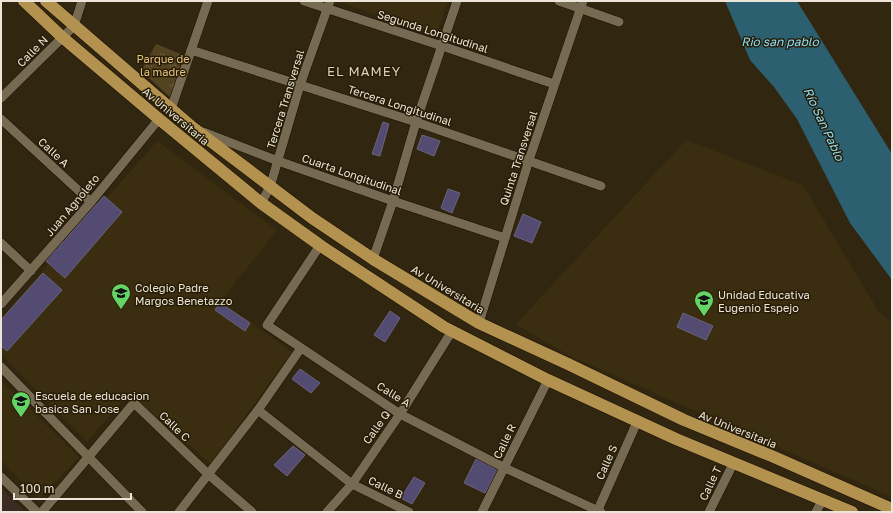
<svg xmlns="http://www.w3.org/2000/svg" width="893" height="513" font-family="'Golos Text',sans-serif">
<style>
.built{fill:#3b2d0f}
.medical{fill:#3d2b23}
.park{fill:url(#park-tufts)}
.water{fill:#2c5f70}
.building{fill:#534b71;stroke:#69647d}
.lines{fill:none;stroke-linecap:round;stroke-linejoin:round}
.street-casing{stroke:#190f00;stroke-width:10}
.highway-casing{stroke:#190f00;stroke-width:13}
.street{stroke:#776a53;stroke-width:9}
.highway{stroke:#b3914e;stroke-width:12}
.labels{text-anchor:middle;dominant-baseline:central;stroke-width:3;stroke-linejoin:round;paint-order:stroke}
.street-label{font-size:11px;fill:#ede6d8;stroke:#271d07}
.park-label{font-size:11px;fill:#e6c483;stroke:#271d07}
.poi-label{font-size:11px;fill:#ede6d8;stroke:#271d07;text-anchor:start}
.water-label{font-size:12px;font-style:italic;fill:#8bdffd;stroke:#271d07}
.quarter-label{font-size:13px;letter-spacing:1px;fill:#ddcfb4;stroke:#271d07}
</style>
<defs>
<pattern id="park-tufts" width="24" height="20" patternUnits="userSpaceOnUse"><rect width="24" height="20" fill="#534321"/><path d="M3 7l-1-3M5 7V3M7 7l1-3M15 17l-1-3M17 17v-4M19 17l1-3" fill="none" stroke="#6c5e40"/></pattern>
</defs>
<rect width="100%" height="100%" fill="#312610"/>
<g class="built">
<path d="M340 1H448L436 35 339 2Z"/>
<path d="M686 140 803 185 879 312 892 323V497L570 356 516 324Z"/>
<path d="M157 141 277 230 221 301 292 352 211 464 129 393 87 442 1 354V318Z"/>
<path d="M1 380 79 457 39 499 1 460Z"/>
</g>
<path class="medical" d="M1 487 25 512H1Z"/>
<path class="park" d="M156 44 183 55 171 98 141 71Z"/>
<path class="water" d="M725 1H797L892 154V280L850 223 797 119 774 87 750 60Z"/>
<g class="building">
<path d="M383 122 389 124 380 156 372 154Z"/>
<path d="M422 135 440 141 434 156 417 149Z"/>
<path d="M448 189 460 193 452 213 441 208Z"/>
<path d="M104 196 122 212 65 278 46 261Z"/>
<path d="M523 214 541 222 532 243 514 236Z"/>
<path d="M43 273 62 290 7 351 1 346V320Z"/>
<path d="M220 303 250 323 245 331 215 310Z"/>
<path d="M390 311 400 318 385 342 374 335Z"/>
<path d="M683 313 713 326 706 340 677 327Z"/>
<path d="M300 369 320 383 311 393 292 379Z"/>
<path d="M293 446 305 455 287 476 274 465Z"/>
<path d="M476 459 498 470 485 493 464 483Z"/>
<path d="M414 477 425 483 412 504 401 498Z"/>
</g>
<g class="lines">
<g class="street-casing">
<g id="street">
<path d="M304 1 442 46 554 84"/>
<path d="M559 1 619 22"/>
<path d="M191 50 416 122 601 186"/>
<path d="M1 98 74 26 82 1"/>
<path d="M171 109 208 1"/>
<path d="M1 119 91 202"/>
<path d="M203 132 278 161 393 201 505 238"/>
<path d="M261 203 270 187 300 85 330 1"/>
<path d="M1 243 31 271"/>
<path d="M321 246 317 250 267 325 400 414 505 468 601 512"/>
<path d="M373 259 393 201 416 122 457 1"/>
<path d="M1 304 91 202 159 119"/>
<path d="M479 323 529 160 583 1"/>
<path d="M1 367 142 512"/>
<path d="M258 410 352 484 409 512"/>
<path d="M1 477 37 512"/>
<path d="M42 512 134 403 208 474 252 512"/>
<path d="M179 512 258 410 301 348"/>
<path d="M327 512 352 484 400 414 452 331"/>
<path d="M482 512 548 380"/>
<path d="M597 512 637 422"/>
<path d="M709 512 733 464"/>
<path d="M816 512 822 501"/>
</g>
</g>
<g class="highway-casing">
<g id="highway">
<path d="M24 1 62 37 159 119 261 203 321 246 444 327 548 380 676 439 852 512"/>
<path d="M46 1 192 127 312 218 373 259 479 323 568 364 684 420 774 457 892 509"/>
</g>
</g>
<use href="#street" class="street"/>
<use href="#highway" class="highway"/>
</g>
<defs>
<g id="school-pin" transform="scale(1)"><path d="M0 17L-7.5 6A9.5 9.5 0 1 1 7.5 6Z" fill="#65d467" stroke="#271d07"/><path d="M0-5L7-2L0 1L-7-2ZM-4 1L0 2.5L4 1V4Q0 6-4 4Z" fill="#111"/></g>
</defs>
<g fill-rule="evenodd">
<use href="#school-pin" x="121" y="293"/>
<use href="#school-pin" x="704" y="300"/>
<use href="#school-pin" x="21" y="401"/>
</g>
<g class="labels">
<g class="street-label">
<text transform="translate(433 31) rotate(18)">Segunda Longitudinal</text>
<text transform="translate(32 51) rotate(-45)">Calle N</text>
<text transform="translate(285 99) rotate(-73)">Tercera Transversal</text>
<text transform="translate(400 105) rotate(18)">Tercera Longitudinal</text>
<text transform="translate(176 116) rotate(40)">Av Universitaria</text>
<text transform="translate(54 152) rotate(43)">Calle A</text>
<text transform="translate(518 158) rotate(-72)">Quinta Transversal</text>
<text transform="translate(352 174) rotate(19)">Cuarta Longitudinal</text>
<text transform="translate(72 205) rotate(-50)">Juan Agnoleto</text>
<text transform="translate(448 289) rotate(31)">Av Universitaria</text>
<text transform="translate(394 394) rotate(32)">Calle A</text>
<text transform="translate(175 426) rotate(44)">Calle C</text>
<text transform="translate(376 427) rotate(-55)">Calle Q</text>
<text transform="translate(738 429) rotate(22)">Av Universitaria</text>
<text transform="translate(504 441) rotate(-64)">Calle R</text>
<text transform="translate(606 462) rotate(-66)">Calle S</text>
<text transform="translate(710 483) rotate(-64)">Calle T</text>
<text transform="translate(386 487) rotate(26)">Calle B</text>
</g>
<g class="park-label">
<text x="163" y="58">Parque de<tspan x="163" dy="13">la madre</tspan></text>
</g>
<g class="poi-label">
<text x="135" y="287">Colegio Padre<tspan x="135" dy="13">Margos Benetazzo</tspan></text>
<text x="718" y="294">Unidad Educativa<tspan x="718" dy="13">Eugenio Espejo</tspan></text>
<text x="35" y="395">Escuela de educacion<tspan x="35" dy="13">basica San Jose</tspan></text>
</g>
<g class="water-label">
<text x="780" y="41">Rio san pablo</text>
<text transform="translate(824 124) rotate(65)">Río San Pablo</text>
</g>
<g class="quarter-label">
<text x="364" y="71">EL MAMEY</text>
</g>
</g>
<rect width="893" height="513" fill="none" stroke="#ede6d8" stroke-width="4"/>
<path d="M14 493v6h117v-6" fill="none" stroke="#ede6d8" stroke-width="2"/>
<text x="20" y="493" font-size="12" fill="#ede6d8" stroke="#271d07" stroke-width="3" paint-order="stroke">100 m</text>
</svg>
